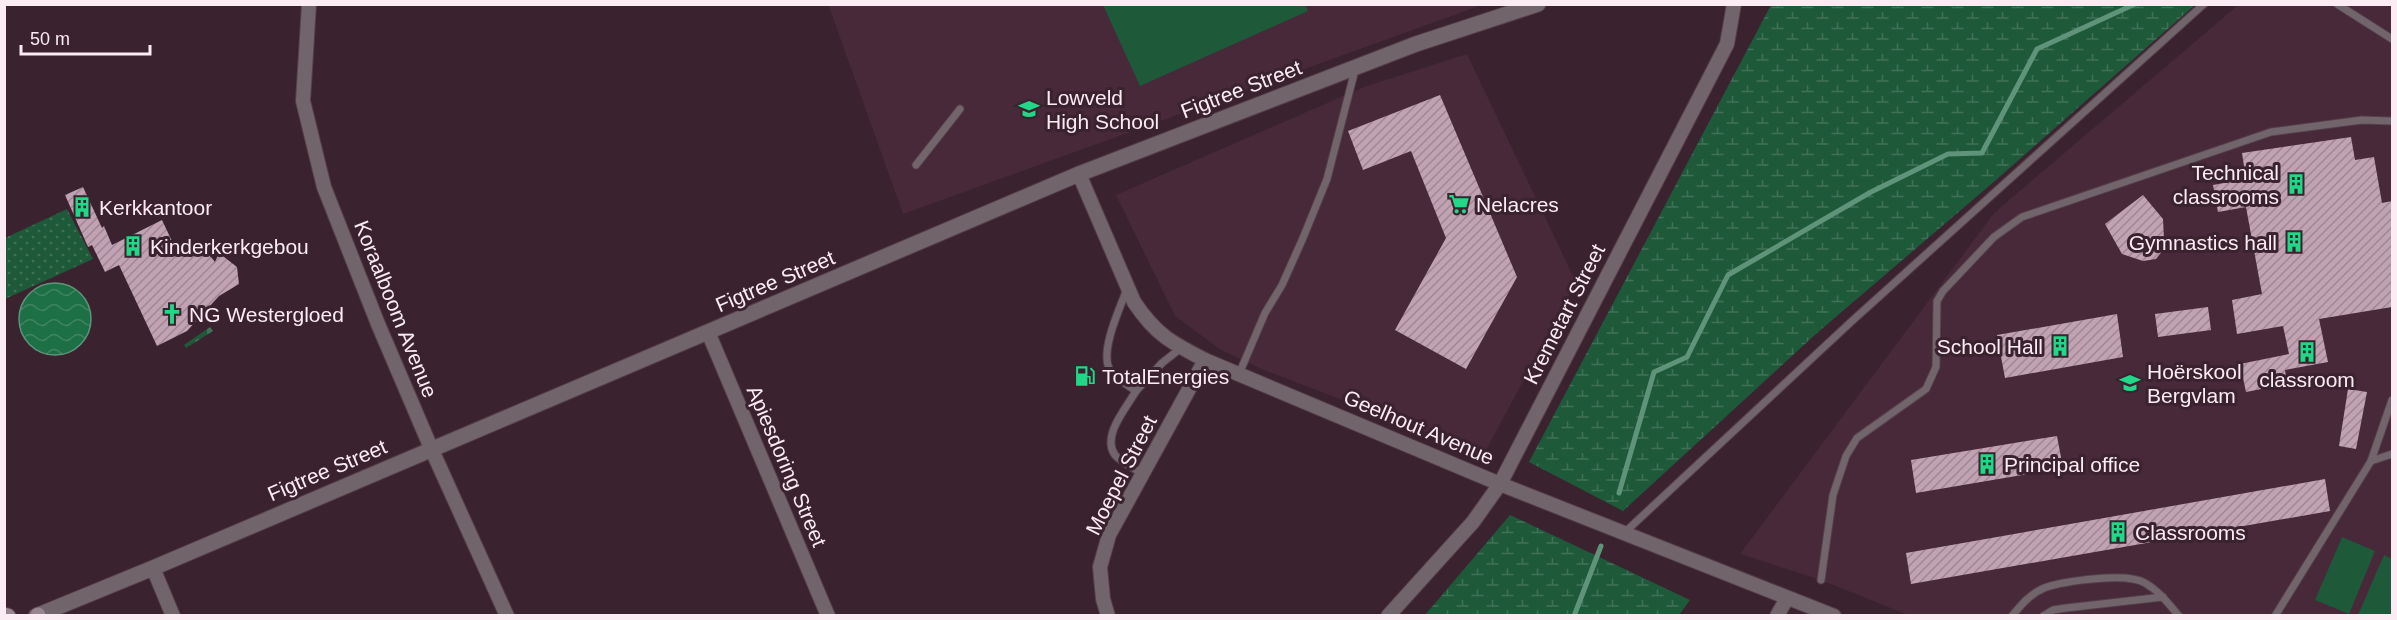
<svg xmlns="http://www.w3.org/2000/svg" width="2397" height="620" font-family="Helvetica,sans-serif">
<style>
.built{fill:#472939}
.grass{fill:#1e593a}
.wetland{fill:url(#wetland-marsh)}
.cemetery{fill:url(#cemetery-stones)}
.park{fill:url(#park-dots)}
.water{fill:url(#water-waves);stroke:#60947a;stroke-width:1.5}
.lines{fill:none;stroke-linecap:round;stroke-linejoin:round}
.stream{stroke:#60947a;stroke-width:5}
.building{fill:url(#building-hatch)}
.service-casing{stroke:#553e4a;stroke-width:9}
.minor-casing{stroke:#553e4a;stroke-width:16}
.tertiary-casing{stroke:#553e4a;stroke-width:17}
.secondary-casing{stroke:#553e4a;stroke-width:17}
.service{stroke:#71646a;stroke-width:7}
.minor{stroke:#71646a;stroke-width:14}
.tertiary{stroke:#71646a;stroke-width:15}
.secondary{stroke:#98848e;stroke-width:15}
.labels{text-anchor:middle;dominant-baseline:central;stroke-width:6;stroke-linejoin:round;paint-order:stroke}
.street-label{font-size:21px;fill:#fbebf3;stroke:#3a222f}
.poi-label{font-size:21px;fill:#fbebf3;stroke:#3a222f;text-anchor:start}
</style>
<defs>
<pattern id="wetland-marsh" width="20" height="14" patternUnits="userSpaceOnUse" patternTransform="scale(1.5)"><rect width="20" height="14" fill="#1e593a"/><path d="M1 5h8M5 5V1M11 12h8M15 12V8" fill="none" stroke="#407157"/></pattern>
<pattern id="cemetery-stones" width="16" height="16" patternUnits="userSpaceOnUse" patternTransform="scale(1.5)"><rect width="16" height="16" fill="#1e593a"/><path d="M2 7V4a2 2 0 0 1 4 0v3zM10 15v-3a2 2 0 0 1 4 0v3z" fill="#407157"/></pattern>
<pattern id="park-dots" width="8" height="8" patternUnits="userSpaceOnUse" patternTransform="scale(1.5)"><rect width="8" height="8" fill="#1e593a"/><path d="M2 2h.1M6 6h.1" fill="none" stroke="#407157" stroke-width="1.8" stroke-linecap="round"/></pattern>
<pattern id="water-waves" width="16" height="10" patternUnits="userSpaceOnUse" patternTransform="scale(1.5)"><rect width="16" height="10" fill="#1d6f46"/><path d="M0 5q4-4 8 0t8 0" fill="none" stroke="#3f8461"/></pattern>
<pattern id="building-hatch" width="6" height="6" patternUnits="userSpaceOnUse" patternTransform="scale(1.5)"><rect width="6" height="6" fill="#c1a2b2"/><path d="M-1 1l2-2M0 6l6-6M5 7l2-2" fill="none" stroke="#9e8692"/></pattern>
</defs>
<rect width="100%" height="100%" fill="#3a222f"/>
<g class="built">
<path d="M828 4 1482 5 903 214Z"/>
<path d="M2238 5H2392V615H1908L1821 580 1740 554 1994 213Z"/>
<path d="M1467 54 1576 282 1484 454 1264 370 1221 350 1175 316 1116 195 1364 87Z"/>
</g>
<g class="grass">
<path d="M1305 4 1308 11 1140 86 1103 5Z"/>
<path d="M2342 537 2375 551 2349 614 2315 600Z"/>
<path d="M2384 555 2392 559V615H2358Z"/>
</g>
<g class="wetland">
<path d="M1771 5H2195L1996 180 1817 333 1623 511 1529 462Z"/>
<path d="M1510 515 1690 600 1679 615H1425Z"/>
</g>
<path class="cemetery" d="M210 327 213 331 186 348 184 345Z"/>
<path class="park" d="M67 209 93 259 5 299V238Z"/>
<circle class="water" cx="55" cy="319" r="36"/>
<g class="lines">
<g class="stream">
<path d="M1619 493 1654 372 1687 357 1728 275 1871 192 1948 154 1982 153 2037 49 2135 4"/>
<path d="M1574 616 1601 546"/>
</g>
</g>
<g class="building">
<path d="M1440 95 1517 277 1466 369 1395 330 1446 238 1411 151 1363 170 1348 131Z"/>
<path d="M2351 137 2355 160 2374 157 2382 203 2392 201V307L2319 319 2328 362 2285 370 2287 384 2246 392 2240 364 2289 354 2283 326 2237 334 2232 300 2262 294 2246 207 2218 212 2213 185 2246 179 2242 153Z"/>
<path d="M83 187 102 228 104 226 112 245 162 220 179 256 207 252 215 262 219 253 237 267 239 284 219 296 187 331 157 346 119 265 105 272 92 245 88 247 65 195Z"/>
<path d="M2143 195 2163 219 2164 240 2163 250 2156 259 2143 261 2122 254 2105 224Z"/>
<path d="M2208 307 2211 330 2158 337 2155 314Z"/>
<path d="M2117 314 2123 357 2005 378 1997 335Z"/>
<path d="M2348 389 2367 392 2356 449 2339 446Z"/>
<path d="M2057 436 2063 468 1916 493 1911 460Z"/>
<path d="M2325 479 2330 511 1911 584 1906 553Z"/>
</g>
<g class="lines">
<g class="service-casing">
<g id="service">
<path d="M2337 4 2392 39"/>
<path d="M916 165 960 109"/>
<path d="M1127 289C1120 308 1099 352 1110 370 1116 379 1128 385 1136 391L1162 363 1181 348"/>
<path d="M1239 374 1265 313 1282 285 1303 238 1327 179 1355 70"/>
<path d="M1136 391C1127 407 1101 436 1115 455 1121 462 1134 468 1142 474"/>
<path d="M2371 461 2392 454"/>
<path d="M1623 534 1852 321 2204 4"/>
<path d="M1821 580 1833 495 1846 456 1857 438 1926 389 1936 367 1937 301 1943 291 1994 237 2022 217 2271 132 2362 120 2392 121"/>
<path d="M2012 616C2021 605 2030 594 2044 588 2064 581 2127 572 2145 583 2159 591 2169 604 2179 616"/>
<path d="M2043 616 2053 610 2066 608 2163 597"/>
<path d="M2275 616 2371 461 2392 400"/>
</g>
</g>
<g class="minor-casing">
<g id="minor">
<path d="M309 4 303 101 324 187 378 324 431 448 507 616"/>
<path d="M1079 174 1134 302C1156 335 1172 343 1205 360L1500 484 1834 616"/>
<path d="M708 332 828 616"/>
<path d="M153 568 173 616"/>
<path d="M1108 616 1103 599 1100 567 1109 535 1205 360"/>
<path d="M1388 616 1473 522 1500 484 1727 44 1734 4"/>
<path d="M1777 616 1787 598"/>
</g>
</g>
<g class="tertiary-casing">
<path id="tertiary" d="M36 616 153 568 1079 174 1416 44 1538 4"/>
</g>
<g class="secondary-casing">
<g id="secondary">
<path d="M4 615 8 616"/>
<path d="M38 616V615"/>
</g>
</g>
<use href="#service" class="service"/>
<use href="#minor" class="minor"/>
<use href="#tertiary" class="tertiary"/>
<use href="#secondary" class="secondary"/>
</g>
<defs>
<g id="school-bare" transform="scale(1.62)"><path d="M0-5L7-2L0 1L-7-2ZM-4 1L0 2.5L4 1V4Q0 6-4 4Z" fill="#20d887" stroke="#3a222f" stroke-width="2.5" paint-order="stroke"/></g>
<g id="building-bare" transform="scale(1.62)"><path d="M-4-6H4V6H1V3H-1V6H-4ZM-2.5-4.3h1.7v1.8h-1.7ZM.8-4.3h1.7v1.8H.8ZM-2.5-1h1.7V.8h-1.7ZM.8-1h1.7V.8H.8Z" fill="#20d887" stroke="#3a222f" stroke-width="2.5" paint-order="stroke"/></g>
<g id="supermarket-bare" transform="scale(1.62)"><path d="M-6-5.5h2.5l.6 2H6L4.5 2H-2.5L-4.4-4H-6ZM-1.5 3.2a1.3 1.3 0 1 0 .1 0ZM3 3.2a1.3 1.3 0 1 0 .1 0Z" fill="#20d887" stroke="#3a222f" stroke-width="2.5" paint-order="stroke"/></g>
<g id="church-bare" transform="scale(1.62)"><path d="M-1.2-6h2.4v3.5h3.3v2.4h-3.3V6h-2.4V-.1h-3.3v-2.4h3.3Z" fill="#20d887" stroke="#3a222f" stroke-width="2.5" paint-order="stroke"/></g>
<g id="fuel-bare" transform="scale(1.62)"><path d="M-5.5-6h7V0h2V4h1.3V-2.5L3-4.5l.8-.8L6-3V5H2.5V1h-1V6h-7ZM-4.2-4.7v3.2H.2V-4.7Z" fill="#20d887" stroke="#3a222f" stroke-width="2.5" paint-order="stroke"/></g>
</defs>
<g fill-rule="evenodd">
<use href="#school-bare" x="1029" y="109"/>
<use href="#building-bare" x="2296" y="184"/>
<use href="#supermarket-bare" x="1459" y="204"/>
<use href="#building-bare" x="82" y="207"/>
<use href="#building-bare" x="2294" y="242"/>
<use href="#building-bare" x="133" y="246"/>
<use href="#church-bare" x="172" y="314"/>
<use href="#building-bare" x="2060" y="346"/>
<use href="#building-bare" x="2307" y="352"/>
<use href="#fuel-bare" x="1085" y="376"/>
<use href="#school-bare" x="2130" y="383"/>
<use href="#building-bare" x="1987" y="464"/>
<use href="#building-bare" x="2118" y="532"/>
</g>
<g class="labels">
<g class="street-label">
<text transform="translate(1241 89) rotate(-21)">Figtree Street</text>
<text transform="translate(775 281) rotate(-23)">Figtree Street</text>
<text transform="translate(396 309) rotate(68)">Koraalboom Avenue</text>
<text transform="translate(1564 314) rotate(-63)">Kremetart Street</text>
<text transform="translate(1419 427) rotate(23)">Geelhout Avenue</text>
<text transform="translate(787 466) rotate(67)">Apiesdoring Street</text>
<text transform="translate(327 470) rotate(-23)">Figtree Street</text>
<text transform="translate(1121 475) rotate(-63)">Moepel Street</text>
</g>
<g class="poi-label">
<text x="1046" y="97">Lowveld<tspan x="1046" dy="24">High School</tspan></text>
<text x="2279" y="172" text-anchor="end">Technical<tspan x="2279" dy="24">classrooms</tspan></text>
<text x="1476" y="204">Nelacres</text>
<text x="99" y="207">Kerkkantoor</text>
<text x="2277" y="242" text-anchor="end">Gymnastics hall</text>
<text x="150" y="246">Kinderkerkgebou</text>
<text x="189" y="314">NG Westergloed</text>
<text x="2043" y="346" text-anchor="end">School Hall</text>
<text x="2147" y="371">Hoërskool<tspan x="2147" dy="24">Bergvlam</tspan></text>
<text x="1102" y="376">TotalEnergies</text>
<text x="2307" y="379" text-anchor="middle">classroom</text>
<text x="2004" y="464">Principal office</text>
<text x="2135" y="532">Classrooms</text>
</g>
</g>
<rect width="2397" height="620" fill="none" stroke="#fbebf3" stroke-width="12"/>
<path d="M21 45v9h129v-9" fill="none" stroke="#fbebf3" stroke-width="3"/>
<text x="30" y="45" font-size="18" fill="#fbebf3" stroke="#3a222f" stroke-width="4.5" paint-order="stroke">50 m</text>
</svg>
